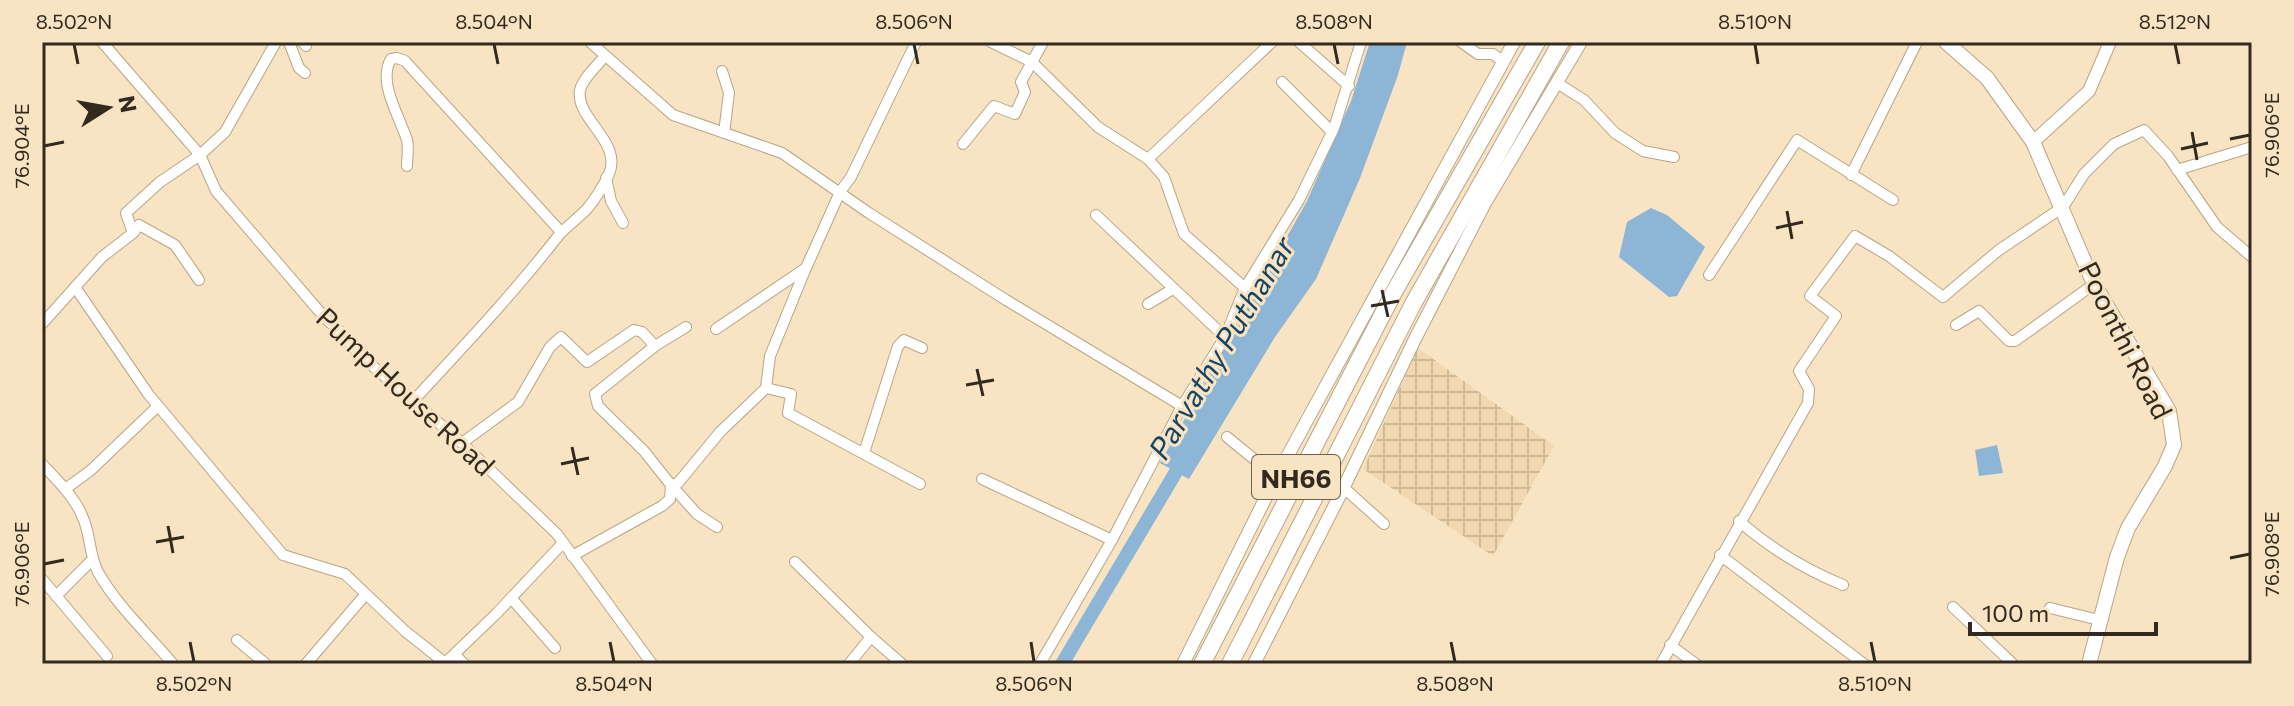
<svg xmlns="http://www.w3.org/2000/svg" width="2294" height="706" font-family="Commissioner,sans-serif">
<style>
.industrial{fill:url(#industrial-grid)}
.water{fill:#8db5d6}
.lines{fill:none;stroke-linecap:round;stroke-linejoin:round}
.canal{stroke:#8db5d6;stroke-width:14}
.minor-casing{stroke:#b8a586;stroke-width:12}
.tertiary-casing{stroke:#b8a586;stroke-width:14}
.secondary-casing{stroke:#b8a586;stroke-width:16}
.trunk-casing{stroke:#b8a586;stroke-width:18}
.minor{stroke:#fff;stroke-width:10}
.tertiary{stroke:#fff;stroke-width:12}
.secondary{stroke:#fff;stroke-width:14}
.trunk{stroke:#fff;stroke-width:16}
.ticks{fill:none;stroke:#322a1e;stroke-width:3}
.labels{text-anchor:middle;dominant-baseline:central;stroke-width:6;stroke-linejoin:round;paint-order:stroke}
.shield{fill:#f8e4c3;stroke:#6d6250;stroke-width:2}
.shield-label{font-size:26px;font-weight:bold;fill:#322a1e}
.street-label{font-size:28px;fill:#322a1e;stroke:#f8e4c3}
.water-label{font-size:30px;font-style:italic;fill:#164465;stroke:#f8e4c3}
.neatline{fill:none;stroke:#322a1e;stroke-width:3}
.ticks-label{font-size:20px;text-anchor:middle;fill:#322a1e}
</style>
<defs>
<pattern id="industrial-grid" width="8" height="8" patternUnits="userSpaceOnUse" patternTransform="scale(2)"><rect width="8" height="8" fill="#f1d8b1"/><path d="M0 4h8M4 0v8" fill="none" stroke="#cfba98"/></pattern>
</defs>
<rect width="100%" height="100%" fill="#f8e4c3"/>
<path class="industrial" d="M1418 348 1554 446 1493 556 1363 469Z"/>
<g class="water">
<path d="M1370 42H1407L1398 75 1360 178 1316 279 1275 337 1189 479 1160 463 1307 201 1351 101Z"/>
<path d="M1651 208 1667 215 1705 247 1677 296 1669 297 1619 257 1627 222Z"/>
<path d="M1997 445 2003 473 1979 476 1975 450Z"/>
</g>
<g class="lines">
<path class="canal" d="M1062 664 1186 455"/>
<g class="minor-casing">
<g id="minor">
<path d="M102 42 200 155 216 191 325 318 343 334 361 356 462 443 557 534 652 664"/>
<path d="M289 42 299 68 305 73"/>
<path d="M303 42 306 46"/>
<path d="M590 42 673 115 782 153 869 213 1006 300 1187 409"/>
<path d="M991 42 1032 62 1098 127 1148 159 1164 177 1184 234 1245 288"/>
<path d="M1299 42 1349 86"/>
<path d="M1461 42 1478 54H1493L1502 61"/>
<path d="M722 71 729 93 724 133"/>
<path d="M1282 82 1332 132"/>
<path d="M1557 83 1584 100 1615 133 1643 151 1674 157"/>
<path d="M963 144 994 106 1015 114 1025 92 1021 82 1043 42"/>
<path d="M1148 159 1272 42"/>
<path d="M407 166C407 158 409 148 407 140 400 117 377 82 391 59L397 58 405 61 561 232"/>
<path d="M2177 170 2252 147"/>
<path d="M1851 175 1917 42"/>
<path d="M606 178 611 201 623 223"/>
<path d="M1096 215 1225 337"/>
<path d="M133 233 139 225 175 245 199 280"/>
<path d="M1709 275 1797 140 1893 200"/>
<path d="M75 287 149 395 283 555 345 574 405 631 445 663"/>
<path d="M1148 304 1173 289"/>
<path d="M42 324 102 257 133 233 126 213 160 182 200 155 225 132 276 42"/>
<path d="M1956 325 1979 311 2009 341H2015L2094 284"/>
<path d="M716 329 806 268 840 192 851 177 916 42"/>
<path d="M766 388 770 356 805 270"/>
<path d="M413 401C463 347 514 293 559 235 567 226 577 219 586 210 594 201 604 185 609 174 623 142 575 119 580 90 583 78 597 66 605 56"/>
<path d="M1227 437 1276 477"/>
<path d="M462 443 518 402 550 347 561 337 587 362 634 330 642 332 655 346"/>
<path d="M864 453 898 346 904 340 922 348"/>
<path d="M42 464C57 480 75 497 83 518 91 536 89 555 98 572 117 606 148 634 173 664"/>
<path d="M982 479 1112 540"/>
<path d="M1343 487 1384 524"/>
<path d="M65 489 90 471 158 406"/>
<path d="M1739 521C1771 549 1804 569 1843 585"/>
<path d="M717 527 697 514 671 485 678 483 720 432 766 388 791 394 788 413 920 484"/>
<path d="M1720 555 1864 664"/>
<path d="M572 556 662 506 670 499 671 485 644 451 598 406 595 394 655 346 686 327"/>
<path d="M795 562 871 637"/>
<path d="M42 579 107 656"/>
<path d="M56 596 92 560"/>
<path d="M512 599 555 648"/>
<path d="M1953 607 2013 664"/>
<path d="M2050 608 2099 620"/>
<path d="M237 640 266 664"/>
<path d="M1670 645 1696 664"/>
<path d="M455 655 464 664"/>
<path d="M306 664 365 595"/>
<path d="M444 664 496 614 562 544"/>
<path d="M849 664 871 637 902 664"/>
<path d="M1040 664 1112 540 1181 408 1225 337 1245 288 1299 200 1334 128 1361 42"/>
<path d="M1661 664 1808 403 1809 389 1799 371 1836 316 1810 296 1855 236 1889 256 1943 297 1999 250 2063 207 2084 174 2114 144 2144 130 2168 156 2217 227 2252 257"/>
</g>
</g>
<g class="tertiary-casing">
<g id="tertiary">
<path d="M2033 142 2089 91 2110 42"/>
<path d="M1183 664 1276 477 1514 42"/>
<path d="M1254 664 1341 493 1415 339 1485 203 1581 42"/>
</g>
</g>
<g class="secondary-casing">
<path id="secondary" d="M1946 42 1987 78 2033 142 2094 284 2169 411 2174 445 2165 466 2128 528 2117 557 2089 664"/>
</g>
<g class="trunk-casing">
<g id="trunk">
<path d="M1202 664 1394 292 1537 42"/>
<path d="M1230 664 1413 304 1561 42"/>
</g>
</g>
<use href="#minor" class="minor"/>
<use href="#tertiary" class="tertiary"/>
<use href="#secondary" class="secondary"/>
<use href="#trunk" class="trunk"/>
</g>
<path class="ticks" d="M74 44 78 64M494 44 498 64M914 44 918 64M1334 44 1338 64M1755 44 1758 64M2175 44 2179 64M2192 132 2197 160M2230 139 2250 135M44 146 64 142M2181 149 2208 143M1787 211 1792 239M1776 228 1803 222M1382 290 1388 317M1371 306 1399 301M977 369 983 396M966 385 994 380M572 447 578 475M561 464 589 458M168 526 173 553M156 542 184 537M2230 558 2250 554M44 564 64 560M190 642 194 662M610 642 614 662M1031 642 1034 662M1451 642 1455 662M1871 642 1875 662"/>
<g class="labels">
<rect class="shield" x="1252" y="455" width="88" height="44" rx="6"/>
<g class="shield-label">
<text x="1296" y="477">NH66</text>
</g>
<g class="street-label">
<text transform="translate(2126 340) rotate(63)">Poonthi Road</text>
<text transform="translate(406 391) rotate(43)">Pump House Road</text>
</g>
<g class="water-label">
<text transform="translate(1220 347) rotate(-59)">Parvathy Puthanar</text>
</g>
</g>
<rect width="2294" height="706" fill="none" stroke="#f8e4c3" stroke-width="88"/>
<g transform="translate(108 108) rotate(79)" stroke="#f8e4c3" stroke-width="6" paint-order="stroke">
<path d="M0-6L14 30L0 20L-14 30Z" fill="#322a1e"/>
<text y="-12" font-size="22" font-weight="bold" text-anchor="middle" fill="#322a1e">N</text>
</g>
<path d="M1970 622v12h186v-12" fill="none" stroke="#322a1e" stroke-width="4"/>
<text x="1982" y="622" font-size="24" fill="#322a1e" stroke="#f8e4c3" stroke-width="6" paint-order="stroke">100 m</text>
<rect x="44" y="44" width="2206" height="618" class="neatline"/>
<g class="ticks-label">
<text x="74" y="29">8.502°N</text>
<text x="494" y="29">8.504°N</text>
<text x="914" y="29">8.506°N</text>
<text x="1334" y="29">8.508°N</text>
<text x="1755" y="29">8.510°N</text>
<text x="2175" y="29">8.512°N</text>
<text transform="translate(2272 135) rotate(-90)" y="7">76.906°E</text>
<text transform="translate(22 146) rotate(-90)" y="7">76.904°E</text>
<text transform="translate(2272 554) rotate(-90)" y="7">76.908°E</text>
<text transform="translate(22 564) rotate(-90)" y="7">76.906°E</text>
<text x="194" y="691">8.502°N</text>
<text x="614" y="691">8.504°N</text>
<text x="1034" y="691">8.506°N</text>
<text x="1455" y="691">8.508°N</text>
<text x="1875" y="691">8.510°N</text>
</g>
</svg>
